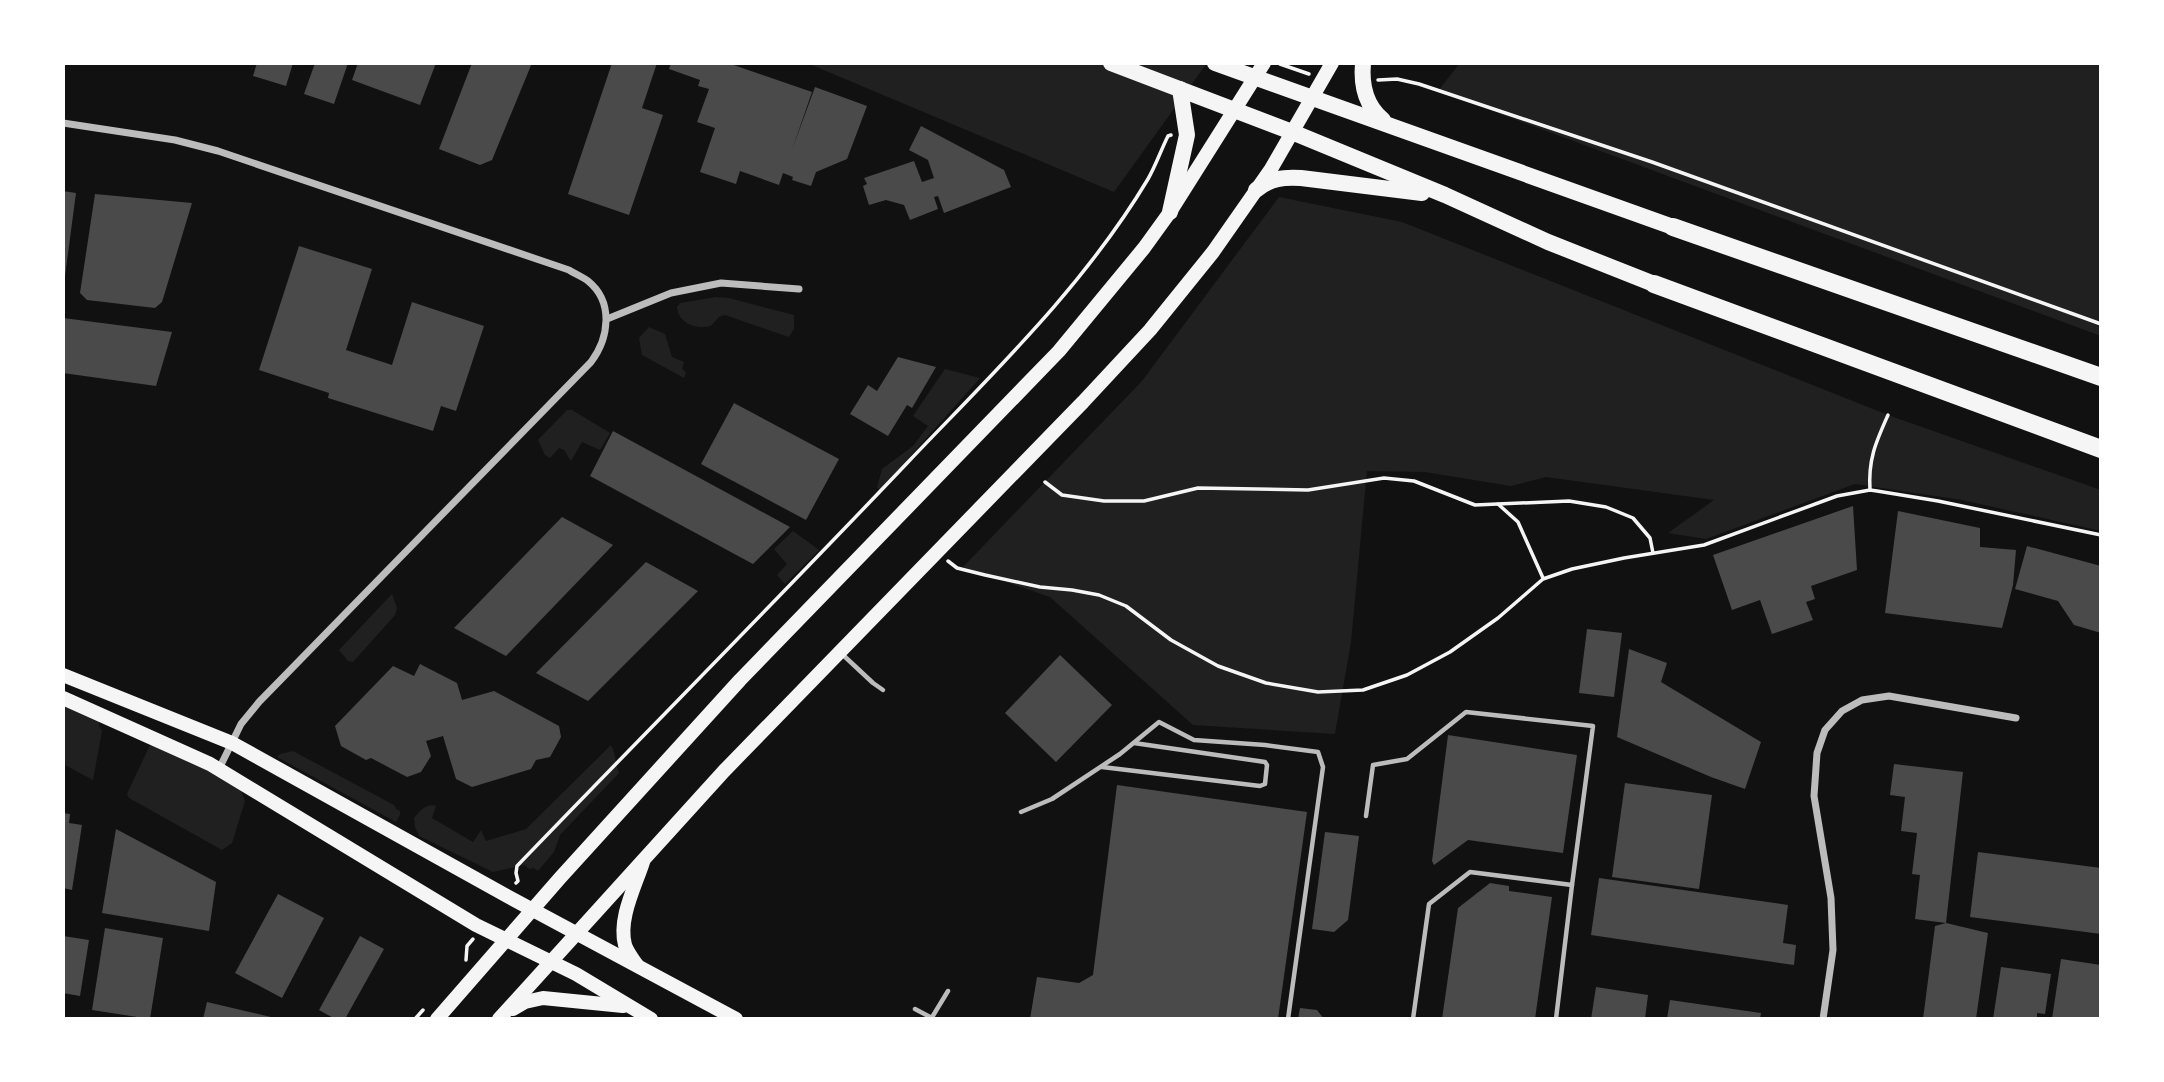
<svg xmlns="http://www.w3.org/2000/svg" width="2164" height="1082" font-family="Cabin,sans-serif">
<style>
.green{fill:#202020}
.building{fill:#4a4a4a}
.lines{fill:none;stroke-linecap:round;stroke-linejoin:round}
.path{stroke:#f5f5f5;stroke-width:3.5}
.service{stroke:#bcbcbc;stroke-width:4.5}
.minor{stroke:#bcbcbc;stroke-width:7}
.primary{stroke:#f5f5f5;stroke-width:14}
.trunk{stroke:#f5f5f5;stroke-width:16}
.motorway{stroke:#f5f5f5;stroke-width:18}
</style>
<rect width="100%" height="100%" fill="#111"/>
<g class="green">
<path d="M807 63H1207L1114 192Z"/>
<path d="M1460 63H2101V336L1438 91Z"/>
<path d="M1279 197 1402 222 1888 415 2101 490V531L1962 500 1855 484 1706 539 1668 533 1714 500 1546 477 1511 486 1425 472 1367 471 1351 642 1335 734 1193 725 1050 597 963 567 1142 381Z"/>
<path d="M716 297 729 298 794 315V329L789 337 725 315 719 317 711 326C696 330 678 323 677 307L680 303Z"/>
<path d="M649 327 665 334 672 357 684 362 682 369 686 372 684 378 642 355 639 338Z"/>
<path d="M945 369 980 378 880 490 877 487 882 469 913 446 928 426 913 416Z"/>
<path d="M567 410H572L610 433 600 450 582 442 571 461 564 450 559 448 550 458 545 455 538 440Z"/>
<path d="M793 531 819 550 785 584 777 575 787 564 774 549Z"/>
<path d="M392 594 397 608 395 615 353 662 348 661 339 650Z"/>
<path d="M63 703 99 716V726L102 731 93 780 63 764Z"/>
<path d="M150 745 165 747 240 788 245 801 232 843 222 850 129 798 127 794Z"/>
<path d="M611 745C616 754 615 763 619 773L560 835 554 852 538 871 534 868 529 869 525 865 493 872 419 836 415 827 414 818C420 811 426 803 436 806L432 818 473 842 481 830 486 841 526 829Z"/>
<path d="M293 751 394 805 396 809 400 811V815L396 822 277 757 280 754Z"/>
</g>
<g class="building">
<path d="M257 63H293L286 86 253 76Z"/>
<path d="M315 63H348L334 104 304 94Z"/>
<path d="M358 63H436L420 105 352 80Z"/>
<path d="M472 63H532L492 160 480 165 439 149Z"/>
<path d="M612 63H657L642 108 663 115 629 215 568 194Z"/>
<path d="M671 63H728L812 92 792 150 815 87 867 106 847 159 816 172 811 186 792 180 793 177 783 173 779 185 740 171 736 184 700 172 715 128 697 122 709 89 698 86 700 80 669 69Z"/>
<path d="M921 126 1004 170 1011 187 944 213 938 196 934 197 938 209 910 220 904 205 886 200 869 205 863 186 867 184 864 178 914 161 922 182 934 178 928 160 909 150Z"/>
<path d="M63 191 76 193 65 276 63 275Z"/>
<path d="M95 194 192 203 162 302 155 308 87 300 80 293Z"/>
<path d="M299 246 372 269 346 350 392 365 412 302 484 326 456 411 441 406 433 431 328 398 329 393 259 370Z"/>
<path d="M63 318 172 332 156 386 63 373Z"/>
<path d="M898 357 936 367 912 408 907 405 888 436 850 414 868 385 877 391Z"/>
<path d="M734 403 839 459 806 520 701 464Z"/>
<path d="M613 431 790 527 753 564 590 476Z"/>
<path d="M1853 506 1857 570 1811 586 1815 599 1806 602 1813 620 1772 634 1760 600 1732 610 1713 555Z"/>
<path d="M1898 511 1980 528V547L2016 550 2013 585 2002 628 1885 613Z"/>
<path d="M562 517 613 545 506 656 454 628Z"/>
<path d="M2027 546 2101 566V633L2074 625 2058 601 2015 589Z"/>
<path d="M646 562 698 591 588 701 536 673Z"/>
<path d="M1587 629 1622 633 1614 697 1579 693Z"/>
<path d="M1629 649 1667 663 1661 682 1761 742 1745 789 1711 777 1617 737Z"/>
<path d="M1060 655 1112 705 1056 762 1005 713Z"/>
<path d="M420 664 457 683 462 700 494 691 559 726 561 737 550 757 536 760 531 769 472 787 456 779 443 736 426 741 431 756 421 772 407 777 371 758 366 760 341 746 335 726 393 666 414 676Z"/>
<path d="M1448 735 1577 755 1563 853 1468 840 1434 865 1432 861Z"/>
<path d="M1894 764 1963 772 1946 923 1988 933 1976 1019H1923L1935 926 1946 923 1915 919 1920 875 1912 874 1917 833 1901 831 1905 797 1890 795Z"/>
<path d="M1625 783 1712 795 1699 889 1612 877Z"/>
<path d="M1117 785 1307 812 1278 1019H1030L1037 977 1079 983 1093 975Z"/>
<path d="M63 813 70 814 69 823 82 825 72 890 63 888Z"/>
<path d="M116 829 216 882 209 931 102 913Z"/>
<path d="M1325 832 1359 836 1348 920 1334 932 1312 929Z"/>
<path d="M1978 852 2101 868V934L1970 917Z"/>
<path d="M1599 878 1788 905 1783 943 1796 945 1794 965 1591 935Z"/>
<path d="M1490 883 1509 886V891L1552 897 1535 1019H1442L1458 908Z"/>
<path d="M278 894 324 918 282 998 235 973Z"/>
<path d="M105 928 163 938 150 1019 92 1010Z"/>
<path d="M63 936 89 940 80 996 63 993Z"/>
<path d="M360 936 384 949 345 1019H335L319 1010Z"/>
<path d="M2061 959 2101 965V1019H2052Z"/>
<path d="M2001 967 2051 974 2045 1014 2037 1013V1019H1993Z"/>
<path d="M1596 987 1648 995 1645 1019H1591Z"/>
<path d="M1670 1000 1761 1013 1760 1019H1667Z"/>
<path d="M207 1002 275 1018V1019H203Z"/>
<path d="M1300 1008 1317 1010 1324 1019H1298Z"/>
</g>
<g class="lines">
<g class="path">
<path d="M1280 64 1309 74"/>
<path d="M1378 80 1397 79 1419 84 1652 162 2101 324"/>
<path d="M1045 482 1062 495 1104 501H1144L1198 488 1308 490 1384 478 1414 481 1475 505 1569 501 1606 507 1633 518 1650 538 1653 553"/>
<path d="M1870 490C1868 459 1876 442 1888 415"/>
<path d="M1498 504 1518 522 1543 578"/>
<path d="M948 561 957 568 985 575 1040 587 1072 590 1099 595 1126 606 1171 640 1218 666 1266 683 1318 692 1363 690 1407 675 1450 652 1498 618 1543 579 1572 569 1624 558 1704 545 1837 496 1870 490 1877 491 1938 501 2101 535"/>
<path d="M516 883 518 881 516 873 517 866C648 730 780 597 910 460 995 371 1084 286 1148 179 1156 165 1161 150 1168 136L1171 135"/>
<path d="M466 960 467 946 473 939"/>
<path d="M415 1019 423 1010"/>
</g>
<g class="service">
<path d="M843 655 873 683 883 690"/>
<path d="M1102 767 1260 786 1265 784 1267 765 1265 762 1134 743"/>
<path d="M1021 812 1052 799 1120 754 1159 722 1194 740 1265 745 1318 752 1323 767 1288 1019"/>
<path d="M1366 816 1373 765 1407 759 1466 712 1593 726 1572 885"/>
<path d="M915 1009 932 1018"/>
<path d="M931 1019 948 991"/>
<path d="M1413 1019 1429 904 1470 872 1572 885 1556 1019"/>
</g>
<g class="minor">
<path d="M63 123 175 140 218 151 569 270C575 274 583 277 588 281 614 302 609 338 591 362L259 702 241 724 219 769"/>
<path d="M607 319 671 293 721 283 799 289"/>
<path d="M1823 1019 1833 950 1831 898 1814 796 1817 753 1825 730 1842 711 1862 700 1889 696 2016 718"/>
</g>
<g class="primary">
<path d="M63 675 232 743 507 896 736 1019"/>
<path d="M63 698 210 764 476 925 576 974 651 1019"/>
<path d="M637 965C633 959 627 952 625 945 618 919 635 887 643 862"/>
<path d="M513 1009 525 1002 543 998 623 1006"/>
<path d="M437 1019 560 878 740 680 1059 351 1144 248 1170 212 1264 63"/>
<path d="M499 1019 724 771 1083 402 1150 330 1213 252 1271 169 1332 63"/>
</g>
<g class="trunk">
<path d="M1111 63 1292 132 1445 195 1548 242 1654 284"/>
<path d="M1215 63 1673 227"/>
<path d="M1363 63C1361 85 1366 106 1383 120"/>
<path d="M1256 190C1271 178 1283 177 1301 178L1422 193"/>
<path d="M1170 212 1187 135 1180 89"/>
</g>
<g class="motorway">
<path d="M1673 227 2101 377"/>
<path d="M1654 284 2101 449"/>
</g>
</g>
<rect width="2164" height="1082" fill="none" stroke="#ffffff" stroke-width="130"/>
</svg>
